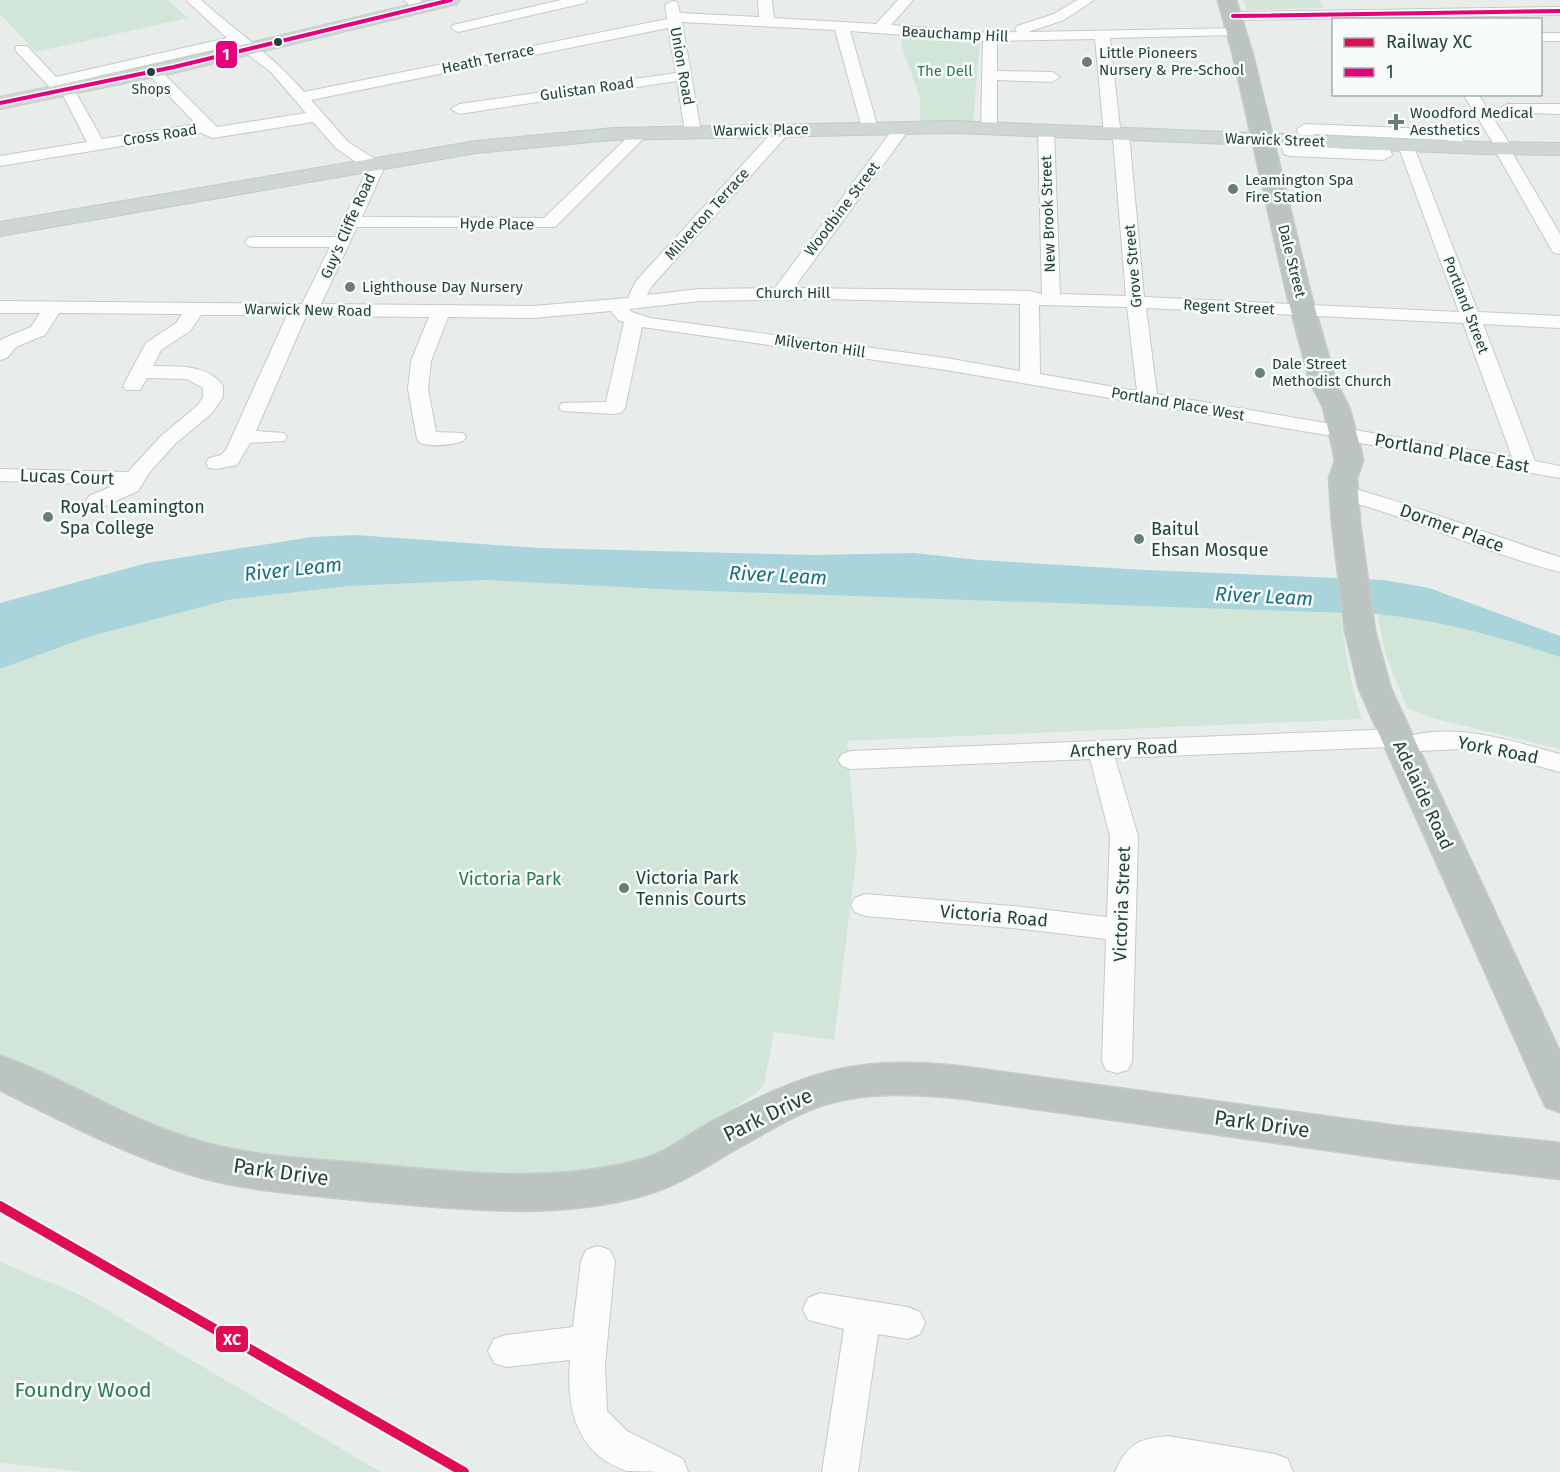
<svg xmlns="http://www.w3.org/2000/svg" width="1560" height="1472" font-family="'Fira Sans',sans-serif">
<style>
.green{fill:#d1e6d8}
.water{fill:#a9d4db}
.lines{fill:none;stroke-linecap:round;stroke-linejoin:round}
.minor-casing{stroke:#c5cac8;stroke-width:2}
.major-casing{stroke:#c3ccc9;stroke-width:2}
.highway-casing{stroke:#c3ccc9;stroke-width:3}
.minor{fill:#fcfcfc;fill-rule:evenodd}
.major{fill:#cfd7d5;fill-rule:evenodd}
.highway{fill:#bcc4c2;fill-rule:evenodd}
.bus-1-casing{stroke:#f7fbf9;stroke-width:7}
.bus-1{stroke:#e5007d;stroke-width:4}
.rail-1-casing{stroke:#f7fbf9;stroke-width:14}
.rail-1{stroke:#df0d52;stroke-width:10}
.bus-dot{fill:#24423a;stroke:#f7fbf9;stroke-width:2}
.poi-dot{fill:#697e78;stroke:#f7fbf9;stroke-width:2}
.labels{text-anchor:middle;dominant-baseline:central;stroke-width:5;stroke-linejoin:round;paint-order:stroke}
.far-bus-label{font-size:14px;fill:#24423a;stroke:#f7fbf9}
.far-street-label{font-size:15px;fill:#24423a;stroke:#f7fbf9}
.far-poi-label{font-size:15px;fill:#24423a;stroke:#f7fbf9;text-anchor:start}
.far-park-label{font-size:15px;fill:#2d7a4b;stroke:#f7fbf9}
.street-label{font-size:18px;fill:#24423a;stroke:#f7fbf9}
.poi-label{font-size:18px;fill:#24423a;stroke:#f7fbf9;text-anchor:start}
.park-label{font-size:18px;fill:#2d7a4b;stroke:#f7fbf9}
.water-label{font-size:20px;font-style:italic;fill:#1c6f80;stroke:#f7fbf9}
.near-street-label{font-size:21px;fill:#24423a;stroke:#f7fbf9}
.near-park-label{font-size:21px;fill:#2d7a4b;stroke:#f7fbf9}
.line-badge{stroke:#f7fbf9;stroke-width:2}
.badge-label{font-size:16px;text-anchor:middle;font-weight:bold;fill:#fff}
</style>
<rect width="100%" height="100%" fill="#e8edeb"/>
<g class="green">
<path d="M0 0H168L188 18 36 52 0 14Z"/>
<path d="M1243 0H1319L1324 8 1247 10Z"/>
<path d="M904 36 980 41 973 122 920 121V98L901 44Z"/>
<path d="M486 580 679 590 1340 612C1346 649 1349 684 1362 719L847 741 857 852 834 1040 774 1032 764 1085 758 1092C727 1112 696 1138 662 1153 581 1187 470 1176 384 1168 314 1161 246 1155 179 1134 117 1114 59 1084 0 1057V669L88 637 228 600 350 586Z"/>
<path d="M1377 614C1439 620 1500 637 1560 657V749L1432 718 1407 708 1386 656Z"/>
<path d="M0 1262 83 1296 381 1472H86L0 1463Z"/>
</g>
<path class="water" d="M356 535 540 548 813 555 914 553 979 560 1145 570 1384 580 1429 588 1560 636V657C1500 637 1439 620 1377 614L679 590 486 580 350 586 228 600 88 637 0 669V603L147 563 312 537Z"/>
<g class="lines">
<g class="minor-casing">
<g id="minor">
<path d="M186 0H201C236 31 274 57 304 92L667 19 665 5 672 1 677 2 680 13 759 17 758 0H772L774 18 876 24 898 0H913L891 25 990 33 1017 32 1015 29 1017 26 1054 14 1077 0H1094L1064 20 1028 32 1242 28 1244 31 1237 35 1110 38 1120 128 1127 130 1129 133 1144 297 1459 312 1398 145 1406 140 1412 142 1478 312 1560 316V328L1483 324 1535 461 1560 466V478L1343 440 1336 438 1333 434 1326 435 946 370 642 327 625 408 622 412 615 414 562 411 559 407 562 403 606 402 624 322 618 320 611 311 533 318 448 317 431 361 428 389 436 432 463 433 466 437 463 441C450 445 433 447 420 443L417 439 408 389 411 361 429 317 306 316 256 431 284 433 287 437 284 441 250 443 237 465 217 469 209 468 206 463 209 458 221 455 226 450 287 315H201L190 331 161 350 153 366C177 367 207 363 223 386V397L212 413 175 444 149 473 138 491 105 506 97 508 89 506 86 501 89 496 115 485 0 481V469L128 472 161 436 198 405 203 397V388L187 379 147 378 140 390H126L123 386 146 343 176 323 182 314 59 313 45 335 16 347 7 358 0 360V341L2 339 31 327 40 313H0V301L302 304 330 247H254L248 246 245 242 248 238 254 237H335L367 170 336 148 313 122 213 138 201 133 0 166V156L87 142 63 95 56 94 17 52 15 49 17 46H27L56 77 227 38ZM682 22 835 30 862 128 870 133 878 128 850 31 983 41 981 128 989 133 997 128V80L1052 82 1060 77 1052 72 997 71V41L1095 39 1104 133 1106 136 1113 138 1126 296 1060 294 1054 130 1046 125 1038 130 1042 294 1029 291 794 288 910 128 902 123 896 125 775 288 700 289 647 295 651 287 789 133 791 130 783 125 777 127 636 281 628 298 533 306 321 304 357 227H555L649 133 647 130H635L544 218 362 217 383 170 378 161 348 142 311 100 668 28 676 73 459 104 451 109 459 114 677 81 685 132 693 137 701 132ZM235 45 271 72 306 113 217 127 159 69H149L146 72 149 75 196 124 102 139 72 86 63 84ZM826 299 1020 304V371L946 358 650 318 632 312 629 309 700 301ZM1039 305 1127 307 1137 391 1040 374ZM1146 308 1463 323 1512 457 1343 428 1336 429 1333 425 1326 423 1157 394Z"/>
<path d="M404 0H420L427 7 425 10H415Z"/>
<path d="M561 0H587L585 3 458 32 451 28 453 25Z"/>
<path d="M1560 7V15L1233 20 1226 16 1233 12Z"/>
<rect x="1540" y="33" width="20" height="8"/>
<path d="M1463 94H1478L1511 146 1513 154 1560 234V254L1554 253 1551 249 1497 154 1495 146Z"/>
<path d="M1507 104H1560V114L1501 112 1499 109Z"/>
<path d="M1305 124 1453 130 1459 132 1467 148 1465 151H1453L1447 140 1314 134 1316 141 1308 146 1300 141 1297 129Z"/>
<path d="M1287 135 1293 137 1297 146 1374 150 1373 144 1381 139 1387 141 1392 155 1384 160 1290 156 1284 154 1279 140Z"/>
<path d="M1344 486C1417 505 1488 535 1560 557V572C1484 553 1412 517 1336 498L1333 493 1336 488Z"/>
<path d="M1397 729 1406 732 1409 736C1460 723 1511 741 1560 754V772L1501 756 1461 749 1421 751 1401 756 1392 753 1388 747 1115 758 1138 836 1132 1061 1128 1070 1117 1073 1106 1070 1102 1061 1106 939 1023 929 865 916 855 912 851 905 855 898 865 894 1023 907 1107 917 1110 836 1090 759 851 769 842 766 838 760 842 754 851 751Z"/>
<path d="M598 1246 610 1250 615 1261 605 1365 607 1411 627 1431 683 1459 688 1472C672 1472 642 1472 627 1471 576 1454 566 1408 570 1360L506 1367 494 1363 488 1351 494 1339 506 1335 573 1327 581 1261 586 1250Z"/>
<path d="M820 1293 908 1307 920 1312 925 1323 920 1334 908 1339 878 1334 858 1472H822L844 1329 808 1320 803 1309 808 1298Z"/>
<path d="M1168 1436 1275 1454 1288 1459 1293 1472H1115C1126 1445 1139 1438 1168 1436Z"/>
</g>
</g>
<g class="major-casing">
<g id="major">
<path d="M429 0H460L457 4 174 73 0 109V97L174 61Z"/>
<path d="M953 121 1482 142 1560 143V155L1482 154 953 133 613 140 476 153 0 236V222L476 141 613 128Z"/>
</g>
</g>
<g class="highway-casing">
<g id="highway">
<path d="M1218 0H1236L1253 55 1311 295 1336 382 1349 407 1361 450 1363 461 1357 478 1360 524 1375 631 1391 689 1560 1052V1112L1546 1107 1540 1095 1359 689 1345 631 1332 524 1329 478 1335 461 1333 450 1323 407 1310 382 1287 295 1233 55Z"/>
<path d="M0 1056C65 1078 123 1118 189 1138 243 1156 301 1158 358 1163 450 1172 551 1185 643 1159 668 1152 690 1133 713 1121 805 1073 852 1055 958 1066L1397 1126 1560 1143V1179L1397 1160 958 1098C913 1094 867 1091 823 1105 793 1115 765 1133 738 1148 708 1165 681 1184 648 1194 556 1222 452 1208 358 1200 301 1194 243 1191 189 1174 123 1153 62 1121 0 1090Z"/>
</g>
</g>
<use href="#minor" class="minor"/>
<use href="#major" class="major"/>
<use href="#highway" class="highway"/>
<g class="bus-1-casing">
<g id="bus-1">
<path d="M1233 16 1560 11"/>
<path d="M0 103 174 67 451 0"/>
</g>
</g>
<use href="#bus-1" class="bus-1"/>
<g class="rail-1-casing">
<path id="rail-1" d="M0 1206 464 1472"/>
</g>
<use href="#rail-1" class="rail-1"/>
</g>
<g class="bus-dot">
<circle cx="278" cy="42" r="5"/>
<circle cx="151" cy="72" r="5"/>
</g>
<g class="poi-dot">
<circle cx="1087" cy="62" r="6"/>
<path d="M1393 113h6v6h6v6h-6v6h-6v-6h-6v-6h6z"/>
<circle cx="1233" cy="189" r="6"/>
<circle cx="350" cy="287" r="6"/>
<circle cx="1260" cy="373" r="6"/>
<circle cx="48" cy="517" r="6"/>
<circle cx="1139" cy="539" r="6"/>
<circle cx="624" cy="888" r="6"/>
</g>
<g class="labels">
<g class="far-bus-label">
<text x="151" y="89">Shops</text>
</g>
<g class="far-street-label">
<text transform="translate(955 34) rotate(3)">Beauchamp Hill</text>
<text transform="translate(488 59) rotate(-12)">Heath Terrace</text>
<text transform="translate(682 66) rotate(80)">Union Road</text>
<text transform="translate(587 89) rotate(-8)">Gulistan Road</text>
<text transform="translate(761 130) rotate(-1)">Warwick Place</text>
<text transform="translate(160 135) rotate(-9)">Cross Road</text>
<text transform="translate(1275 140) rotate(2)">Warwick Street</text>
<text transform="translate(842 209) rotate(-53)">Woodbine Street</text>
<text transform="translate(707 214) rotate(-48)">Milverton Terrace</text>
<text transform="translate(1048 214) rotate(-92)">New Brook Street</text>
<text transform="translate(497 224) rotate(1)">Hyde Place</text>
<text transform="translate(348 226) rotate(-66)">Guy's Cliffe Road</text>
<text transform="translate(1292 261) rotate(76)">Dale Street</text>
<text transform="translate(1133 266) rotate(-95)">Grove Street</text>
<text x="793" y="293">Church Hill</text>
<text transform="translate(1466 305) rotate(69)">Portland Street</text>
<text transform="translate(1229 307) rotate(3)">Regent Street</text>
<text transform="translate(308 310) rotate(1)">Warwick New Road</text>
<text transform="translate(820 346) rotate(8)">Milverton Hill</text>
<text transform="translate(1178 404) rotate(10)">Portland Place West</text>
</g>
<g class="far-poi-label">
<text x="1099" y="53">Little Pioneers<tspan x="1099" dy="17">Nursery &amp; Pre-School</tspan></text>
<text x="1410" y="113">Woodford Medical<tspan x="1410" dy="17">Aesthetics</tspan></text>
<text x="1245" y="180">Leamington Spa<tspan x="1245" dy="17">Fire Station</tspan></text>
<text x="362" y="287">Lighthouse Day Nursery</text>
<text x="1272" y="364">Dale Street<tspan x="1272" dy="17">Methodist Church</tspan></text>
</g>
<g class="far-park-label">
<text x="945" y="71">The Dell</text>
</g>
<g class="street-label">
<text transform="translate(1452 453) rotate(10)">Portland Place East</text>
<text transform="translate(67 477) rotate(2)">Lucas Court</text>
<text transform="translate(1452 528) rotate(20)">Dormer Place</text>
<text transform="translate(1124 749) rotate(-2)">Archery Road</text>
<text transform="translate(1498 750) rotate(11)">York Road</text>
<text transform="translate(1423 795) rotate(65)">Adelaide Road</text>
<text transform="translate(1122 904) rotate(-88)">Victoria Street</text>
<text transform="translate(994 916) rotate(5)">Victoria Road</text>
</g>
<g class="poi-label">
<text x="60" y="507">Royal Leamington<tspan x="60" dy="21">Spa College</tspan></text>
<text x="1151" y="529">Baitul<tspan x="1151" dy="21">Ehsan Mosque</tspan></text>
<text x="636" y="878">Victoria Park<tspan x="636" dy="21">Tennis Courts</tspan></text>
</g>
<g class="park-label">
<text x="510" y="879">Victoria Park</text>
</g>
<g class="water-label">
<text transform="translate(293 569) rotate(-6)">River Leam</text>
<text transform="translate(778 575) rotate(3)">River Leam</text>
<text transform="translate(1264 596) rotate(3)">River Leam</text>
</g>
<g class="near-street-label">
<text transform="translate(768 1115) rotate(-26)">Park Drive</text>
<text transform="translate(1262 1124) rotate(8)">Park Drive</text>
<text transform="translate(281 1172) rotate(8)">Park Drive</text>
</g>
<g class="near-park-label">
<text x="83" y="1390">Foundry Wood</text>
</g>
</g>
<g class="line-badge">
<rect x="215" y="40" width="23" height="29" rx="6" fill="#e5007d"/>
<rect x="215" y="1325" width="34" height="28" rx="6" fill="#df0d52"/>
</g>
<g class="badge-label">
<text x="226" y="60">1</text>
<text x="232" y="1345">XC</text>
</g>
<rect x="1332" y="18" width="210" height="78" fill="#f7fbf9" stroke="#a3b1ad" stroke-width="1.5"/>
<rect x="1344" y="38" width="30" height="9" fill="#df0d52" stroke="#a3b1ad" stroke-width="1.5"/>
<text x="1386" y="48" font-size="18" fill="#24423a">Railway XC</text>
<rect x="1344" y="68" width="30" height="9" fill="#e5007d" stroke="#a3b1ad" stroke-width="1.5"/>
<text x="1386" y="78" font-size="18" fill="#24423a">1</text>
</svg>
